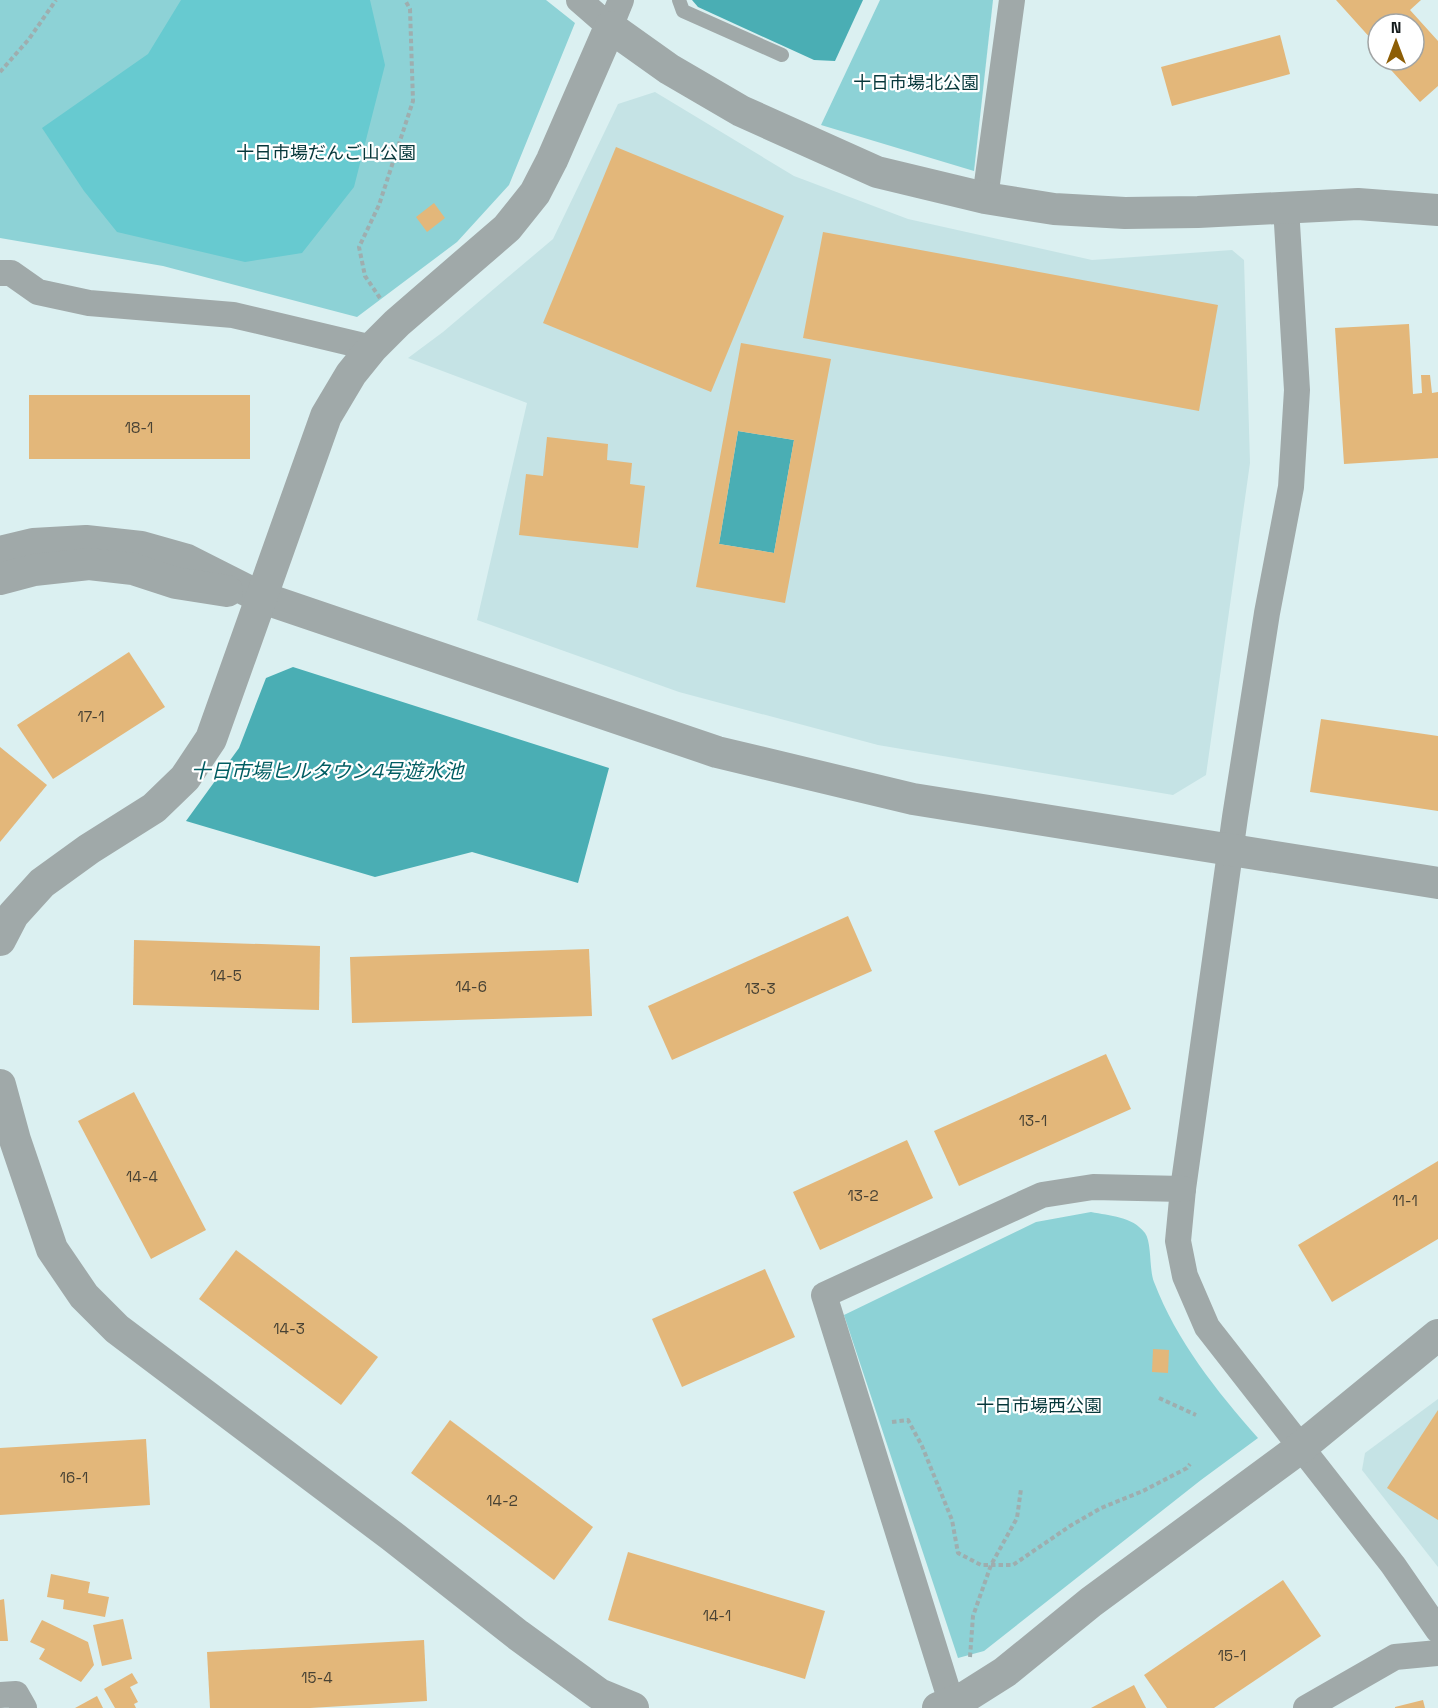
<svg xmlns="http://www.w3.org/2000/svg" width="1438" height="1708" font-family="'Space Grotesk','Noto Sans JP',sans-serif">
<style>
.built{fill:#c5e3e5}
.green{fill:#8dd2d6}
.forest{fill:#67cad0}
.water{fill:#4aaeb4}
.building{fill:#e3b77a;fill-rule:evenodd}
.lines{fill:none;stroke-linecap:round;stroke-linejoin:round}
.path{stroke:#9eaeaf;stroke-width:4;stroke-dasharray:4.5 3;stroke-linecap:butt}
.service{stroke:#a0a9a9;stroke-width:14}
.minor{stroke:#a0a9a9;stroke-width:26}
.tertiary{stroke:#a0a9a9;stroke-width:32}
.labels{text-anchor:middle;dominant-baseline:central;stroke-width:4.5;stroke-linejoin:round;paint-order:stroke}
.number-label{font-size:15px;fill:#484234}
.park-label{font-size:18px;fill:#07383b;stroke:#fff}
.water-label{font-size:20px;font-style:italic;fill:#015d62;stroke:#fff}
</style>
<rect width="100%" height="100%" fill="#dbf0f1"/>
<g class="built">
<path d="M655 92 794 176 908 219 1092 260 1232 250 1244 260 1250 463 1206 775 1173 795 878 745 679 692 477 620 527 403 408 358 443 332 553 239 618 104Z"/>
<path d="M1438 1399V1567L1362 1470 1365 1453Z"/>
</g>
<g class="green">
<path d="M0 0H546L575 23 509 185 457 242 357 317 163 266 0 238Z"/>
<path d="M880 0H993L974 171 821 125Z"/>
<path d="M1091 1212C1110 1216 1132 1216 1145 1233 1152 1243 1149 1270 1154 1282 1177 1342 1216 1390 1258 1438L1201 1480 984 1651 958 1658 844 1315 1036 1222Z"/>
</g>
<path class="forest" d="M181 0H370L385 65 354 187 302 253 245 262 117 232 84 191 42 128 148 54Z"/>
<g class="water">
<path d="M692 0H863L835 61 814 60 698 7Z"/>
<path d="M738 431 794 440 774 553 719 544Z"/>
<path d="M293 667 609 768 578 883 472 852 375 877 186 821 239 748 266 678Z"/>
</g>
<g class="building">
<path d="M1336 0H1421L1410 10 1438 41V86L1420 102 1382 60H1414V24H1378V56L1368 45 1373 41Z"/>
<path d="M1280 35 1290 74 1172 106 1161 67Z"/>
<path d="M616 147 784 216 711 392 543 323Z"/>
<path d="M434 203 445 218 427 232 416 217Z"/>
<path d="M823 232 1218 305 1199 411 803 338Z"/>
<path d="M1409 324 1413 394 1422 393 1421 375H1430L1432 393 1438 392V458L1344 464 1335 328Z"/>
<path d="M741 343 831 359 785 603 696 587ZM738 431 794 440 774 553 719 544Z"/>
<rect x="29" y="395" width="221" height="64"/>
<path d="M547 437 608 444 607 460 632 463 630 484 645 486 638 548 519 535 526 474 543 476Z"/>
<path d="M129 652 165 707 53 779 17 725Z"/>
<path d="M1321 719 1438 736V811L1310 792Z"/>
<path d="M0 747 47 785 0 842Z"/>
<path d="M848 916 872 971 672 1060 648 1006Z"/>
<path d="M134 940 320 946 319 1010 133 1005Z"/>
<path d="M589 949 592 1016 352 1023 350 957Z"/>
<path d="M1106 1054 1131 1109 959 1186 934 1131Z"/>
<path d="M134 1092 206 1230 151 1259 78 1121Z"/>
<path d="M907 1140 933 1198 820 1250 793 1192Z"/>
<path d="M1438 1161V1239L1332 1302 1298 1245Z"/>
<path d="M236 1250 378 1357 341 1405 199 1299Z"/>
<path d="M765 1269 795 1337 682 1387 652 1319Z"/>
<path d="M1153 1349 1169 1350 1168 1373 1152 1372Z"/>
<path d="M1438 1410V1520L1387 1488Z"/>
<path d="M450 1420 593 1527 554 1580 411 1473Z"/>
<path d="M146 1439 150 1505 0 1515V1448Z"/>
<path d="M628 1552 825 1611 805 1679 608 1620Z"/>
<path d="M51 1574 90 1582 88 1593 109 1597 105 1617 63 1609 64 1600 47 1597Z"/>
<path d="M1283 1580 1321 1636 1214 1708H1167L1144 1675Z"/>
<path d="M4 1599 8 1641H0V1600Z"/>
<path d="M123 1619 132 1659 102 1666 93 1625Z"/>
<path d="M42 1620 88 1642 94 1665 81 1682 39 1659 45 1649 30 1642Z"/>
<path d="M424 1640 427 1701 310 1708H210L207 1652Z"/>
<path d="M132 1673 138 1683 130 1687 138 1702 134 1704 136 1708H115L104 1689Z"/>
<path d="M1134 1685 1146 1708H1091Z"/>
<path d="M97 1696 103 1708H75Z"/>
<path d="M1423 1700 1425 1708H1395V1707Z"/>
</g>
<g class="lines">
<g class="path">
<path d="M0 72 29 39 56 0"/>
<path d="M380 298 365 276 359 247 379 205 413 101 410 9 405 0"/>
<path d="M1159 1398 1196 1415"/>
<path d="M892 1422 908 1420 922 1446 952 1520 958 1553 981 1565H1013L1070 1526 1101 1508 1143 1491 1187 1468 1190 1464"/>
<path d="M970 1657 973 1616 991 1565 1017 1518 1021 1489"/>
</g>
<path class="service" d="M679 0 683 11 782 55"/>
<g class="minor">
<path d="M579 0 610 27 621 0"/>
<path d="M985 198 1012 0"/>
<path d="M1286 207 1297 390 1291 487 1267 613 1235 817 1183 1189 1178 1241 1185 1276 1207 1327 1393 1565 1438 1630"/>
<path d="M0 273H11L38 292 89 303 233 315 372 348"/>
<path d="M0 1695 16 1694 24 1708"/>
<path d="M953 1708 824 1295 1042 1195 1093 1187 1183 1189"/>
<path d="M1306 1708 1395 1657 1438 1653"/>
</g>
<g class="tertiary">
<path d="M0 552 33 544 86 541 141 547 187 560 260 597 717 752 913 799 1438 883"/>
<path d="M0 579 34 570 89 564 133 569 176 583 227 591"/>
<path d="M0 940 13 915 42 883 89 849 154 808 185 778 211 739 326 416 351 374 372 348 397 323 507 228 535 193 552 160 610 27 669 69 741 111 877 172 985 198 1054 209 1125 213 1198 212 1358 204 1438 210"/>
<path d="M0 1085 15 1140 52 1249 84 1296 117 1329 392 1536 518 1635 599 1694 633 1708"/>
<path d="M938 1708 967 1696 1005 1672 1091 1602 1300 1448 1438 1335"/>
</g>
</g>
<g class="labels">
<g class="number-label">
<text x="139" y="427">18-1</text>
<text x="91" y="716">17-1</text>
<text x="226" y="975">14-5</text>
<text x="471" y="986">14-6</text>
<text x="760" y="988">13-3</text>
<text x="1033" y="1120">13-1</text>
<text x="142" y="1176">14-4</text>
<text x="863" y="1195">13-2</text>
<text x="1405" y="1200">11-1</text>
<text x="289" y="1328">14-3</text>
<text x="74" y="1477">16-1</text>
<text x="502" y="1500">14-2</text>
<text x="717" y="1615">14-1</text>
<text x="1232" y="1655">15-1</text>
<text x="317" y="1677">15-4</text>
</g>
<g class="park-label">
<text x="916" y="82">十日市場北公園</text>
<text x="326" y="152">十日市場だんご山公園</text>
<text x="1039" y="1405">十日市場西公園</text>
</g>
<g class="water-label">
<text x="327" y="771">十日市場ヒルタウン4号遊水池</text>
</g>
</g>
<g transform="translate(1396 42)"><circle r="28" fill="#ffffff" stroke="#a1a4a4" stroke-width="1.5"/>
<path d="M0-4.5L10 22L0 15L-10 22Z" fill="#8d5e06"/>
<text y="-9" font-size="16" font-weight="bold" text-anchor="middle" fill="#141b1c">N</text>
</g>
</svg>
